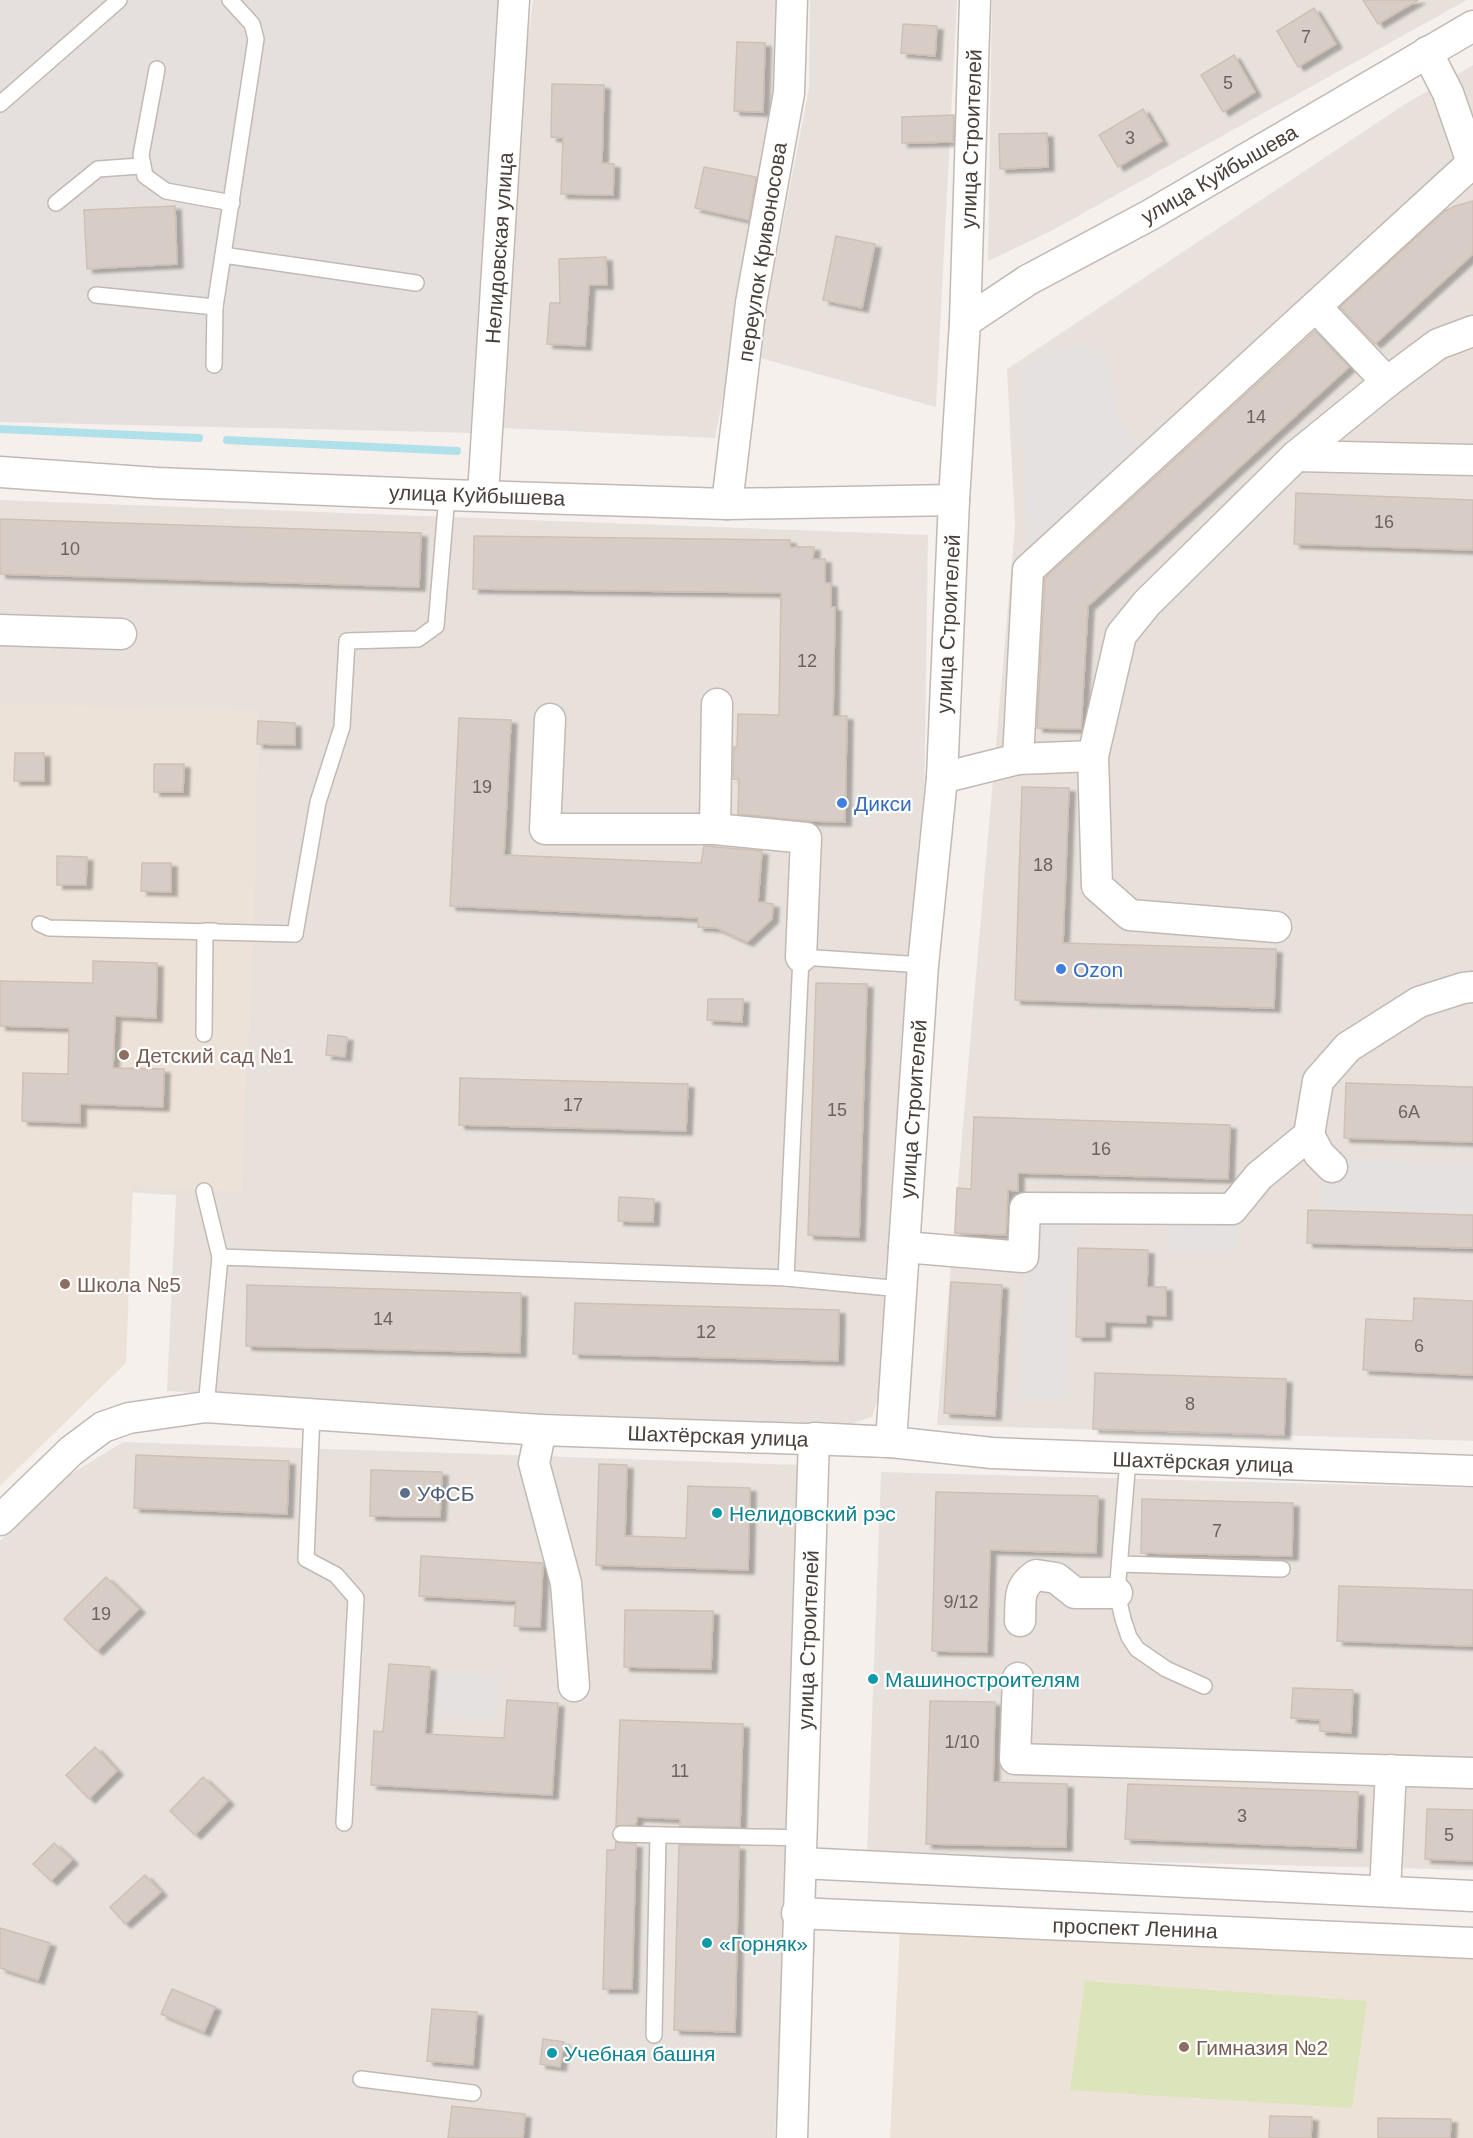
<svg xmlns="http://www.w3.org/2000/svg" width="1473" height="2138" font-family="Arial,sans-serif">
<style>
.residential{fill:#e8e1db}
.industrial{fill:#e5e0dd}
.education{fill:#ece2d8}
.green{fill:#dbe4ba}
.parking{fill:#e4e1e0}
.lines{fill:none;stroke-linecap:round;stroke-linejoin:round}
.stream{stroke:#b0e0ea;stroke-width:8}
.building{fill:#d8cdc6;stroke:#cfc0b6;stroke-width:1.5;filter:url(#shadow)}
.service-casing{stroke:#c2b9b2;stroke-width:18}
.minor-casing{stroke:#c2b9b2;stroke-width:33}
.service{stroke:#fff;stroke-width:15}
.minor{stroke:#fff;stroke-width:30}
.shop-dot{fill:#3f7fe0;stroke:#fff;stroke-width:2}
.education-dot{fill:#8d6e63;stroke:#fff;stroke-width:2}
.service-dot{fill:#5c6f8a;stroke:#fff;stroke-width:2}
.culture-dot{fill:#0f9aa8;stroke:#fff;stroke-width:2}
.labels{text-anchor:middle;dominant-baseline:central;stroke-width:4.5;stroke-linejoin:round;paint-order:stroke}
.number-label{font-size:18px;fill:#6d635d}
.street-label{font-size:21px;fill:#49403a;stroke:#fff}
.shop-label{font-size:21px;fill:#366cbe;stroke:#fff;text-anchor:start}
.education-label{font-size:21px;fill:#785e54;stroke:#fff;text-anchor:start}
.service-label{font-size:21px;fill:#4e5e75;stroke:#fff;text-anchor:start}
.culture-label{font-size:21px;fill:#0d838f;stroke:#fff;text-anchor:start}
</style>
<defs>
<filter id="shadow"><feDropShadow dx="6" dy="4" stdDeviation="1.5" flood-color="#0004"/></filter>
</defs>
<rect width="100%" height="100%" fill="#f5f0ec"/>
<g class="residential">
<path d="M533 0H780L775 132 715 438 501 428 517 119Z"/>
<path d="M810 0H957L936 407 757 357 809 88Z"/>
<path d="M992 0H1467L1053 230 988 261Z"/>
<path d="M1473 65V1441L937 1425 1015 526 1007 369 1405 104Z"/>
<path d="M0 500 928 535 922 958 884 1380 872 1417 826 1432 167 1391 176 1195 0 1185Z"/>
<path d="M123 1442 802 1465 775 2138H0V1541L61 1480Z"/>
<path d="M881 1472 1473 1488V1870L867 1855Z"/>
</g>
<path class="industrial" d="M0 0H502L476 433 0 422Z"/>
<g class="education">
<path d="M0 703 257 711 258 721 254 933 241 1192 133 1185 126 1363 0 1486Z"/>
<path d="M900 1930 1473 1956V2138H890Z"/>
</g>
<path class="green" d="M1085 1981 1367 2001 1352 2108 1070 2090Z"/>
<g class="parking">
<path d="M1086 346 1106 357 1121 425 1148 456 1027 567 1022 371 1041 356 1064 347Z"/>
<path d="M1324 1158 1473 1167V1213L1321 1208Z"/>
<path d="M1029 1213 1074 1215 1064 1400 1019 1397Z"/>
<path d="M1238 1217V1248L1169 1250V1218Z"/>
<path d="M438 1674 498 1676 496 1718 436 1716Z"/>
</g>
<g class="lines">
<g class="stream">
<path d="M0 429 199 438"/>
<path d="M227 440 457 451"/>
</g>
</g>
<g class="building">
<path d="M1363 0H1418L1378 24Z"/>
<path d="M1314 8 1336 44 1298 67 1277 31Z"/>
<path d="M903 24 937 26 935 56 901 53Z"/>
<path d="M737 42 765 43 763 112 734 111Z"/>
<path d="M1234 55 1255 92 1223 112 1201 75Z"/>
<path d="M552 84 604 85 602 163 614 164 613 195 561 194 563 138 551 137Z"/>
<path d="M1143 109 1162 141 1118 167 1099 135Z"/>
<path d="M954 115 953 142 902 143V117Z"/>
<path d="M1047 133 1048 167 1000 169 999 134Z"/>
<path d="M704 167 756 177 749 220 695 208Z"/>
<path d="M1473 201V254L1375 344 1340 307 1445 211 1455 206Z"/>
<path d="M175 206 177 264 87 269 84 210Z"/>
<path d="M836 236 875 244 862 308 823 300Z"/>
<path d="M606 257 607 285H589L585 346 547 344 550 303H560L559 259Z"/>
<path d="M1315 331 1349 367 1088 606 1081 729 1037 728 1045 578Z"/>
<path d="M1296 493 1473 500V550L1294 544Z"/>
<path d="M0 519 421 533 419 587 0 574Z"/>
<path d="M474 536 790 540V547H814L813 559H825V583H831V607H835L833 716H847L845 822 809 821 738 814 739 779H733L734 747H737L738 714 779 715 781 593 473 589Z"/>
<path d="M459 718 511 720 504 855 701 863 704 846 762 851 758 902 773 904 772 919 747 942 717 928 698 927V918L450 906Z"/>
<path d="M258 721 295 723V745L257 744Z"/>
<path d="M15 753H44V781H14Z"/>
<path d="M154 764H184L183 792H154Z"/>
<path d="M1022 787 1069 788 1063 943 1276 949 1274 1008 1015 1000Z"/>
<path d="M57 856 87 857 86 885H57Z"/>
<path d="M142 863H171V892L141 891Z"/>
<path d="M93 961 157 963 156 1018 115 1016 113 1068 164 1069 163 1107 80 1104V1123L22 1121 23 1073 68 1074 69 1028 0 1026V981L93 983Z"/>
<path d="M816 983 867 984 859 1237 808 1235Z"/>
<path d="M708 999H743L742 1022 707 1020Z"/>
<path d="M328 1035 347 1037 345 1057 326 1055Z"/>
<path d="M460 1078 688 1084 686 1131 459 1125Z"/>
<path d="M1346 1083 1473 1087V1142L1344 1138Z"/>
<path d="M974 1117 1230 1125 1228 1179 1018 1173V1191L1008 1190 1006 1235 955 1233 957 1188 971 1189Z"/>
<path d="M619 1197 654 1199 653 1222 618 1221Z"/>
<path d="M1308 1210 1473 1215V1248L1307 1243Z"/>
<path d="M1078 1248 1148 1250 1147 1287H1166V1316L1146 1315V1323L1105 1322V1337H1076Z"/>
<path d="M951 1282 1002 1285 995 1416 944 1413Z"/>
<path d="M247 1285 521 1293 520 1353 246 1346Z"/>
<path d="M1414 1298 1473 1301V1375L1363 1370 1366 1319 1413 1321Z"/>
<path d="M575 1303 839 1310 838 1361 573 1354Z"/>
<path d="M1095 1373 1286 1379 1284 1435 1093 1429Z"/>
<path d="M136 1455 289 1461 287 1514 134 1508Z"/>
<path d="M599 1464 627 1465 625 1536 686 1538 688 1486 750 1488 748 1570 596 1565Z"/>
<path d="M371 1470 442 1472 440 1517 370 1516Z"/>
<path d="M936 1492 1098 1496 1096 1553 990 1550 987 1652 932 1651Z"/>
<path d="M1142 1499 1293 1503 1292 1556 1141 1553Z"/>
<path d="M421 1556 543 1563 540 1627 514 1626 516 1601 419 1596Z"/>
<path d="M106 1577 139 1609 97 1651 64 1619Z"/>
<path d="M1339 1586 1473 1590V1646L1337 1641Z"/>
<path d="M625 1610 713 1611 711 1669 624 1667Z"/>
<path d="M389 1664 430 1667 425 1734 504 1738 507 1700 558 1703 552 1795 371 1785 374 1731 383 1732Z"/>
<path d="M1293 1688 1353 1690 1351 1733 1320 1731V1720L1291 1718Z"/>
<path d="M930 1701 995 1702 993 1782 1067 1784 1066 1847 926 1844Z"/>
<path d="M620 1720 743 1724 740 1827 680 1826V1819L637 1817 636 1825 616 1826Z"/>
<path d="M95 1747 117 1771 89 1799 66 1775Z"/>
<path d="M203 1777 228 1801 195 1835 170 1811Z"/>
<path d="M1128 1784 1358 1792 1356 1848 1125 1839Z"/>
<path d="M1427 1809 1473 1810V1861L1425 1859Z"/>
<path d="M616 1842 636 1844 632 1989H603L607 1850H615Z"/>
<path d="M54 1843 72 1860 51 1881 33 1864Z"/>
<path d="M679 1845 739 1846 735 2032 674 2030Z"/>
<path d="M145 1875 161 1892 125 1924 110 1907Z"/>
<path d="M0 1928 50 1943 38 1980 0 1968Z"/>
<path d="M172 1989 215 2007 204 2032 161 2014Z"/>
<path d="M432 2009 477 2012 473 2065 427 2061Z"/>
<path d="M543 2039 564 2042 560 2067 540 2064Z"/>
<path d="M452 2106 525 2114 523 2138H448Z"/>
<path d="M1270 2116 1312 2117 1311 2138H1269Z"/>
<path d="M1378 2118 1451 2119 1450 2138H1378Z"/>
</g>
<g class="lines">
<g class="service-casing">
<g id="service">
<path d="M157 69 141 155 145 176 166 191 232 203"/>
<path d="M0 104 119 0"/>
<path d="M56 203 98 169 141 166"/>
<path d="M223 255 416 283"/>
<path d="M96 295 215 307"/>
<path d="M214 365 215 307 256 39 252 24 230 0"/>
<path d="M40 924 49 928 295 934"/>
<path d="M295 934 318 802 342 727 347 641 418 639 436 626 447 495"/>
<path d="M204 1034 205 931H214"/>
<path d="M204 1191 220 1257"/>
<path d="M786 1278 801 957 923 965"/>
<path d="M206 1407 220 1257 786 1278 901 1289"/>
<path d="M312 1414 306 1559 336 1575 356 1598 344 1823"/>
<path d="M1128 1459 1117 1593 1123 1619 1129 1637 1137 1649 1166 1669 1204 1686"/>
<path d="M1120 1564 1282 1569"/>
<path d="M621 1834 802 1838"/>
<path d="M654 2035 658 1835"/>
<path d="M361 2079 473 2093"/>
</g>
</g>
<g class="minor-casing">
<g id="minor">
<path d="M1427 52 1448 93 1473 165"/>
<path d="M1316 307 1387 382"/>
<path d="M965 322 1028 280 1150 215 1473 26"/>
<path d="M1296 456 1473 460"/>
<path d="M0 472 157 483 447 495 727 504 954 500"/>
<path d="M483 495 514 0"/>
<path d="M727 504 751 303 789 93 792 0"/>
<path d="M0 630 121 634"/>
<path d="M550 719 545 829H715L806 838 801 957"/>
<path d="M1093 756 1121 635 1147 603 1296 456 1387 382 1438 344 1473 331"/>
<path d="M1018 759 1093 756 1097 886 1130 915 1276 927"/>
<path d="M942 778 1018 759 1028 570 1471 164"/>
<path d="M715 829 717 704"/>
<path d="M1332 1167 1319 1154 1309 1135 1318 1081 1348 1047 1419 1002 1463 988 1473 987"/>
<path d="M904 1247 1023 1257 1025 1208 1232 1209 1259 1176 1309 1135"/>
<path d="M541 1430 534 1463 566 1583 574 1686"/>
<path d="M0 1520 71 1451 103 1427 129 1418 206 1407 541 1430 891 1442 992 1453 1473 1471"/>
<path d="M1020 1621C1021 1600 1017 1588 1036 1575L1056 1578 1075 1593H1117"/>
<path d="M1018 1678 1015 1759 1473 1773"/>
<path d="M801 1863 1473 1896"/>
<path d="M1385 1891 1391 1770"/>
<path d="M797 1913 1473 1943"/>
<path d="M792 2138 814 1438 891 1442 923 965 942 778 954 500 965 322 975 0"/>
</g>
</g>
<use href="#service" class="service"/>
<use href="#minor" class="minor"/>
</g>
<g class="shop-dot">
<circle cx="842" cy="803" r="6"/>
<circle cx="1061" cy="969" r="6"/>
</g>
<g class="education-dot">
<circle cx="124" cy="1055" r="6"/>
<circle cx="65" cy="1284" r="6"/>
<circle cx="1184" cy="2047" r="6"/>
</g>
<circle class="service-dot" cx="405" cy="1493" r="6"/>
<g class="culture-dot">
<circle cx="717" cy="1513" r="6"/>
<circle cx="873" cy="1679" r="6"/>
<circle cx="707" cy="1943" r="6"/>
<circle cx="552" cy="2053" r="6"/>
</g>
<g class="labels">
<g class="number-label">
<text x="1306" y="37">7</text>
<text x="1228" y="83">5</text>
<text x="1130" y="138">3</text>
<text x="1256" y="417">14</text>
<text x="1384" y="522">16</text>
<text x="70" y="549">10</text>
<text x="807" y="661">12</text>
<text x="482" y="787">19</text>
<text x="1043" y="865">18</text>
<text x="573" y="1105">17</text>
<text x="837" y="1110">15</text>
<text x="1409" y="1112">6А</text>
<text x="1101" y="1149">16</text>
<text x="383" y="1319">14</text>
<text x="706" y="1332">12</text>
<text x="1419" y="1346">6</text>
<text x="1190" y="1404">8</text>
<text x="1217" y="1531">7</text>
<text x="961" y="1602">9/12</text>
<text x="101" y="1614">19</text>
<text x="962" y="1742">1/10</text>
<text x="680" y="1771">11</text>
<text x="1242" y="1816">3</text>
<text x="1449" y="1835">5</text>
</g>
<g class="street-label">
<text transform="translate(971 139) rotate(-88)">улица Строителей</text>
<text transform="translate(1219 174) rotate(-30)">улица Куйбышева</text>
<text transform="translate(499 248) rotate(-86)">Нелидовская улица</text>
<text transform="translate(762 252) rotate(-81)">переулок Кривоносова</text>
<text transform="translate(477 495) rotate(2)">улица Куйбышева</text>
<text transform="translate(948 624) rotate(-87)">улица Строителей</text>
<text transform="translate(913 1109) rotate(-86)">улица Строителей</text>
<text transform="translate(718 1436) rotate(2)">Шахтёрская улица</text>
<text transform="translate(1203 1462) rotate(2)">Шахтёрская улица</text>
<text transform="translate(808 1640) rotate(-88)">улица Строителей</text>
<text transform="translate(1135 1928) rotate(2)">проспект Ленина</text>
</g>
<g class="shop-label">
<text x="854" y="803">Дикси</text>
<text x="1073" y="969">Ozon</text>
</g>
<g class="education-label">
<text x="136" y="1055">Детский сад №1</text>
<text x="77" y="1284">Школа №5</text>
<text x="1196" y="2047">Гимназия №2</text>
</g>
<g class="service-label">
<text x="417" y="1493">УФСБ</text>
</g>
<g class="culture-label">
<text x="729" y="1513">Нелидовский рэс</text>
<text x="885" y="1679">Машиностроителям</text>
<text x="719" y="1943">«Горняк»</text>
<text x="564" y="2053">Учебная башня</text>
</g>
</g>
</svg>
